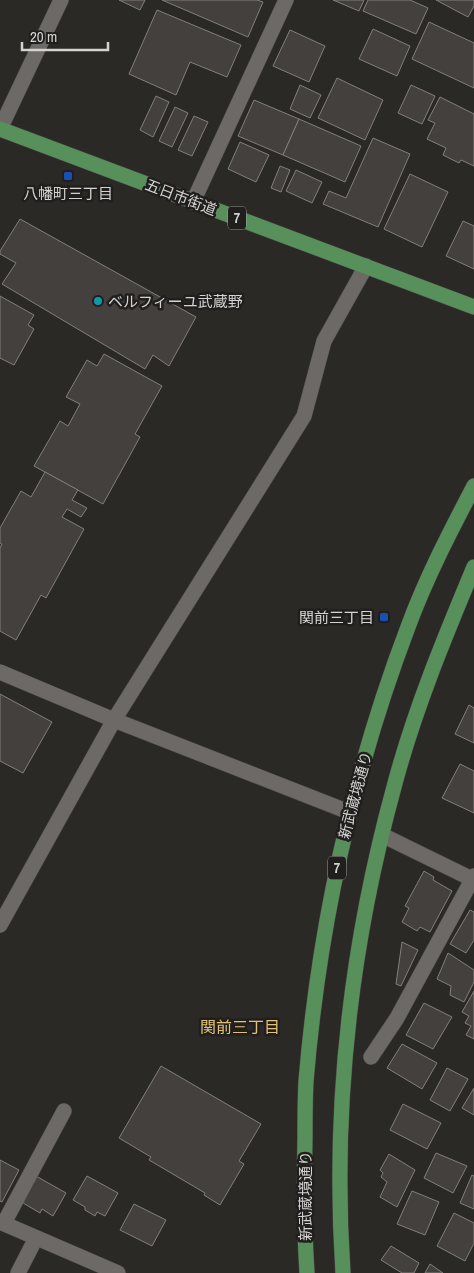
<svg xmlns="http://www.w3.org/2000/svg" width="474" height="1273" font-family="'Archivo Narrow','Noto Sans JP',sans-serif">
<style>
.building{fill:#43403e;stroke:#827f7d}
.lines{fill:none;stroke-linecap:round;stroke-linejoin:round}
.minor-casing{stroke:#4a4745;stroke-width:16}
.major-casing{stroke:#4a4745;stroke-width:16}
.minor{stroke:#6c6966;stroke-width:15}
.major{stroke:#58905c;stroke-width:15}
.transit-dot{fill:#1a4fb4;stroke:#211f1d;stroke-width:2}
.culture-dot{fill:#0f9aa8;stroke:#211f1d;stroke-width:2}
.labels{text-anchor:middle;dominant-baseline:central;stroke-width:5;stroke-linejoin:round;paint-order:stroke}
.shield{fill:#211f1d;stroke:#9e9d9b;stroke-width:1}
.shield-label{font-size:14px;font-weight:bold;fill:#d4d3d1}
.poi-label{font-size:15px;fill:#d4d3d1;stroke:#211f1d}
.street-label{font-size:15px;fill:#d4d3d1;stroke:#211f1d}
.neighbourhood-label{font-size:16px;fill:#e1c177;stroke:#211f1d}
</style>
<rect width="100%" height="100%" fill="#2b2926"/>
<g class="building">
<path d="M119 0H145L140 10Z"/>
<path d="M162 0H257L263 2 248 37Z"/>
<path d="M333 0H364L359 11Z"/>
<path d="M368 0H410L428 8 416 34 363 11Z"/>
<path d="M436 0H474V6L468 17Z"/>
<path d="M157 10 241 45 227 77 190 62 176 95 129 74Z"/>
<path d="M429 22 474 43V88L412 59Z"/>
<path d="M373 29 410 46 397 76 359 59Z"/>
<path d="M290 30 325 46 309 82 273 66Z"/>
<path d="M337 78 383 100 365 140 318 118Z"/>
<path d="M300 85 321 95 310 118 290 109Z"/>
<path d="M411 85 435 96 422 124 398 113Z"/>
<path d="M156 96 169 102 153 137 140 130Z"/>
<path d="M440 97 474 114V166L461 160 459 163 443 155 446 148 427 139 435 123 428 120Z"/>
<path d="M254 100 299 119 283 155 238 136Z"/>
<path d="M175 107 188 113 172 147 159 141Z"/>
<path d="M194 116 208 122 192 156 178 150Z"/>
<path d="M299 119 361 146 345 182 283 155Z"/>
<path d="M373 138 410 154 378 227 323 204 329 191 346 198Z"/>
<path d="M240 142 269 155 256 182 228 169Z"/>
<path d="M280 166 290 170 281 192 271 188Z"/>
<path d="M296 170 322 182 312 203 286 191Z"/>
<path d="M410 174 448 192 422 247 384 229Z"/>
<path d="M20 219 196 317 169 366 153 355 145 369 2 284 16 263 0 254V251Z"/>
<path d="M463 221 474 226V269L446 256Z"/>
<path d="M0 296 34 315 28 325 34 329 14 365 0 358Z"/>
<path d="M104 354 162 386 135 434 140 437 103 504 34 466 60 421 68 426 80 404 66 397 87 360 97 366Z"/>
<path d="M45 472 78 490 72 500 87 508 81 517 67 509 62 517 84 529 46 598 41 595 16 640 0 631V548L2 544 0 543V528L21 491 31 497Z"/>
<path d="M0 694 52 722 23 773 0 761Z"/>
<path d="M469 705 474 708V743L455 734Z"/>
<path d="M460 764 474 771V813L442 798Z"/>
<path d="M424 871 434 877 433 880 452 891 430 932 420 927 417 931 402 922 409 908 405 906Z"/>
<path d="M470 910 474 912V940L466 953 450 944Z"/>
<path d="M402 942 418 950 401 986 396 984Z"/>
<path d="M448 953 474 970V982L464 1002 450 995 451 986 437 979Z"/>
<path d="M474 991V1039L466 1035 471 1026 465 1023 469 1016 462 1012Z"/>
<path d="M424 1003 452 1017 433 1049 406 1035Z"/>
<path d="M402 1044 437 1063 422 1089 387 1068Z"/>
<path d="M161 1066 261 1124 239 1161 244 1164 220 1205 204 1195 205 1193 149 1160 151 1157 119 1138Z"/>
<path d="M447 1068 468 1079 450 1111 430 1100Z"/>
<path d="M474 1088V1115L462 1108Z"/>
<path d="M403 1104 441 1123 427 1149 390 1130Z"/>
<path d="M436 1153 467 1166 453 1193 424 1178Z"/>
<path d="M389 1154 415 1170 397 1207 380 1197 387 1182 381 1177 383 1173 380 1170Z"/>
<path d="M0 1160 19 1170 2 1202 0 1201Z"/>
<path d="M472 1175 474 1176V1209L460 1203Z"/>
<path d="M36 1176 66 1193 53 1216 42 1209 40 1213 23 1203 25 1199 23 1198Z"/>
<path d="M87 1176 118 1193 105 1216 97 1212 95 1216 85 1210V1207L73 1200Z"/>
<path d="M412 1191 439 1202 425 1235 397 1224Z"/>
<path d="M134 1204 166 1220 152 1246 120 1230Z"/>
<path d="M454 1213 474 1223V1243L465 1261 437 1246Z"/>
<path d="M391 1246 419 1263 414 1273H402L381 1260Z"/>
<path d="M430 1264 443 1273H425Z"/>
</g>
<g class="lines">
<g class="minor-casing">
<g id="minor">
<path d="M0 129 61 0"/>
<path d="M193 202 286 0"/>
<path d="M0 672 114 720 349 812"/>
<path d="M382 835 474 880"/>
<path d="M0 925 114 720 304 416 324 341 366 266"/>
<path d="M371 1057 397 1018 474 876"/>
<path d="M0 1222 118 1273"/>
<path d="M4 1223 64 1111"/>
<path d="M18 1273 36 1238"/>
</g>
</g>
<g class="major-casing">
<g id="major">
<path d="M0 129 474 307"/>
<path d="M307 1273C304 1228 304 1183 305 1138 305 1119 305 1100 306 1081 319 926 353 772 408 627 426 578 450 532 474 486"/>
<path d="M343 1273C332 1110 351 944 394 787 414 711 444 639 474 567"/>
</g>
</g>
<use href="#minor" class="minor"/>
<use href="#major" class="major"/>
</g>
<g class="transit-dot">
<rect x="63" y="171" width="10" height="10" rx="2.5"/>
<rect x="379" y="612" width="10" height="10" rx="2.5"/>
</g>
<circle class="culture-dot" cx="98" cy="301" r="5"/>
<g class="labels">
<g class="shield">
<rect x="228" y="206.5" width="18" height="23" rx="4"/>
<rect x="328" y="856.5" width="18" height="23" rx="4"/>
</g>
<g class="shield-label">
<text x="237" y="218">7</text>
<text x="337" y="868">7</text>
</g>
<g class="poi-label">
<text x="68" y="193">八幡町三丁目</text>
<text x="108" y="301" text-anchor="start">ベルフィーユ武蔵野</text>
<text x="374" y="617" text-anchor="end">関前三丁目</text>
</g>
<g class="street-label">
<text transform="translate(181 197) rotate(21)">五日市街道</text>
<text transform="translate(355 795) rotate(-75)">新武蔵境通り</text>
<text transform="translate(305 1196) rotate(-90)">新武蔵境通り</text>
</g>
<g class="neighbourhood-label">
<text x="240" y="1027">関前三丁目</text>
</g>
</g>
<path d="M22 42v8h86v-8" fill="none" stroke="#d4d3d1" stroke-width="2.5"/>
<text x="30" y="42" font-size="15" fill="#d4d3d1" stroke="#211f1d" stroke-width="4" paint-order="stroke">20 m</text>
</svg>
